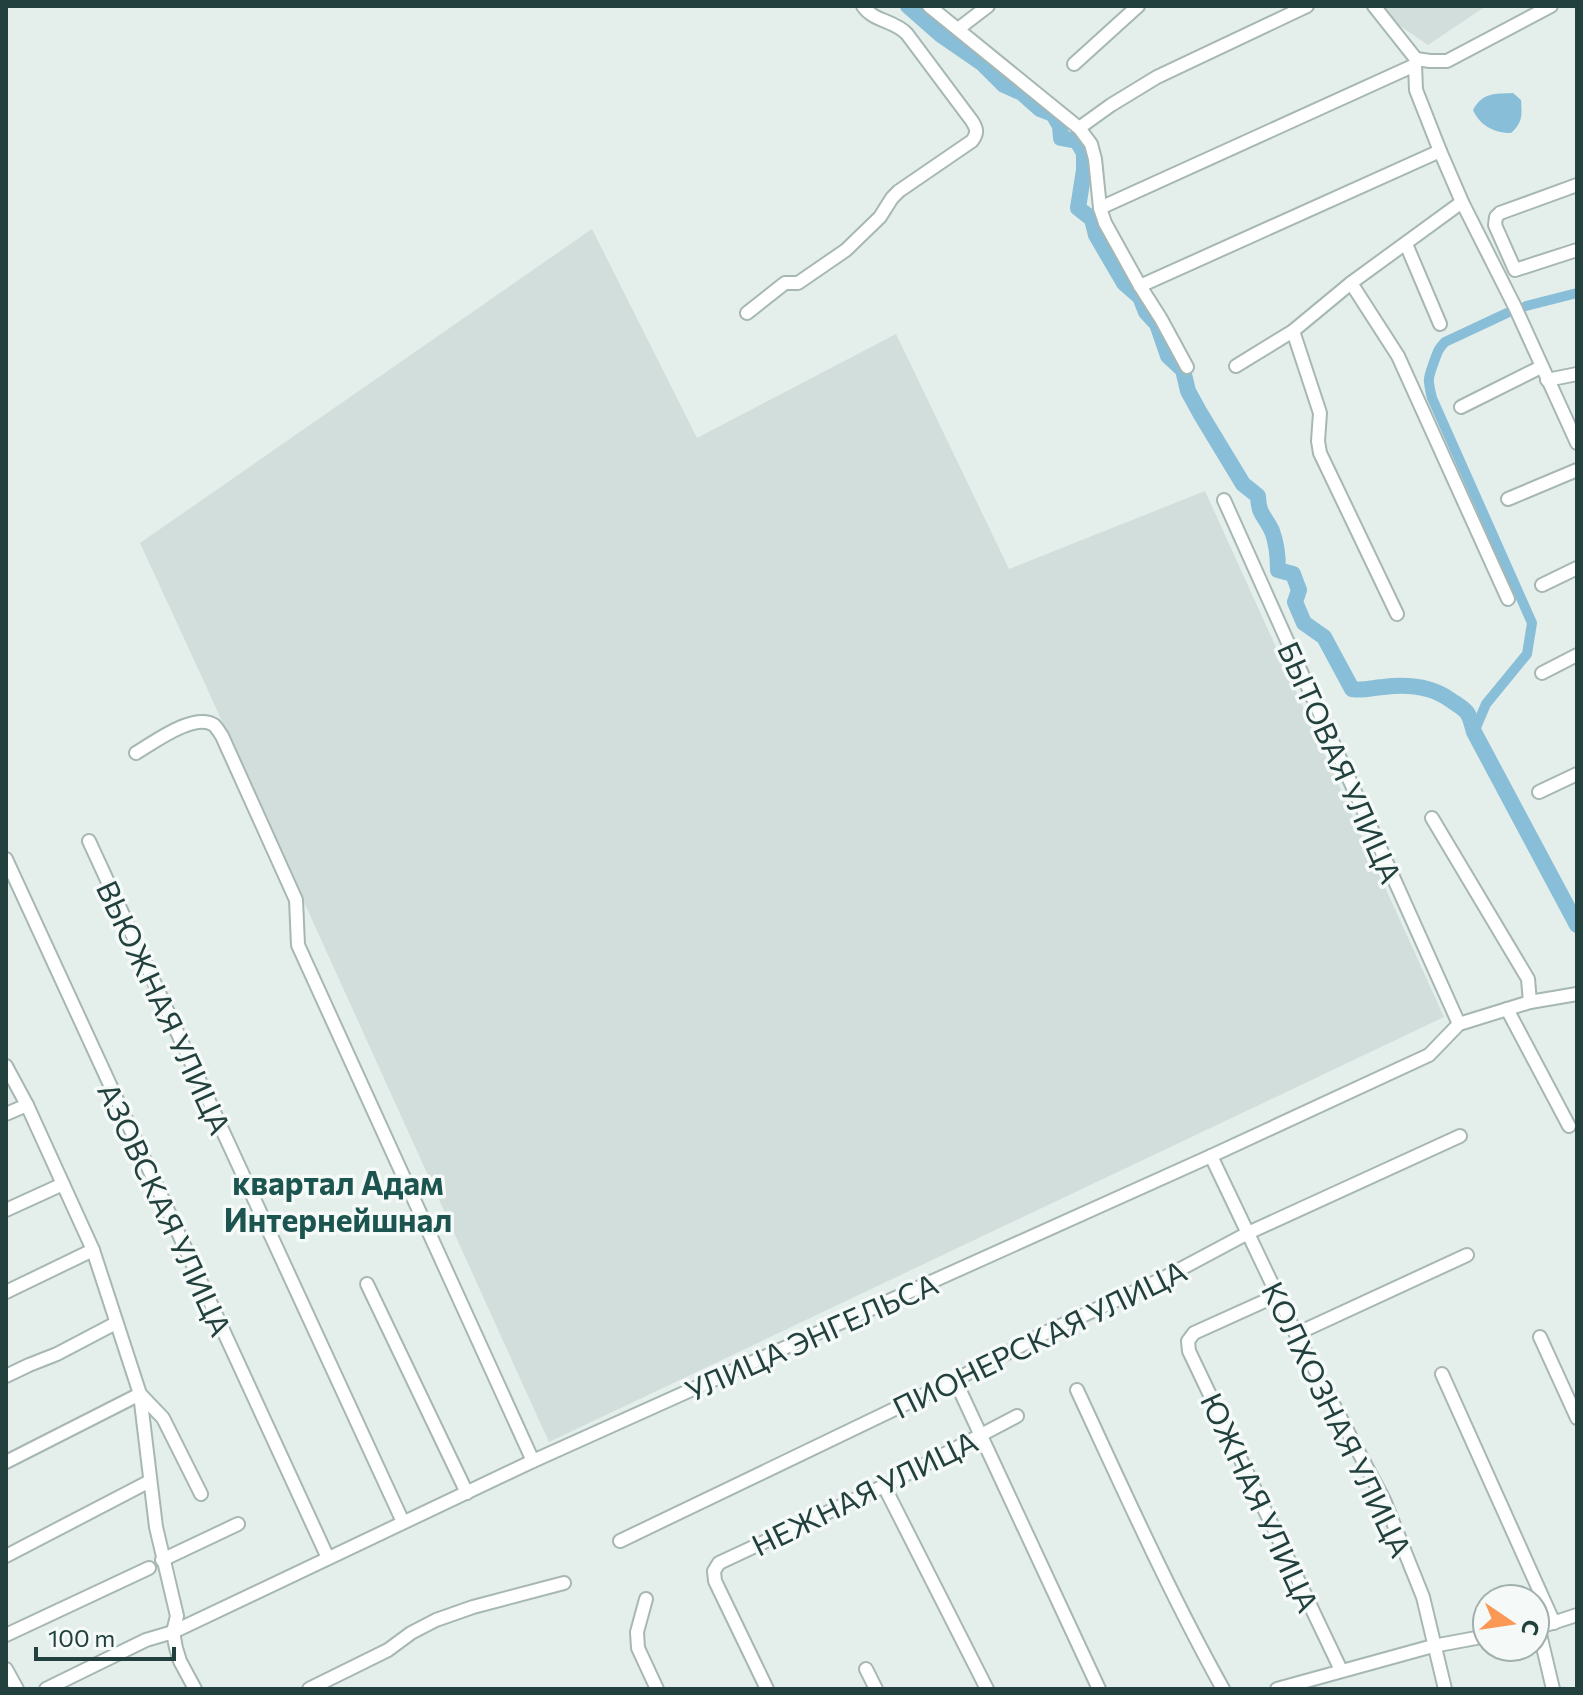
<svg xmlns="http://www.w3.org/2000/svg" width="1583" height="1695" font-family="Commissioner,sans-serif">
<style>
.built{fill:#d2dedb}
.water{fill:#88bed7}
.lines{fill:none;stroke-linecap:round;stroke-linejoin:round}
.canal{stroke:#88bed7;stroke-width:10}
.river{stroke:#88bed7;stroke-width:16}
.minor-casing{stroke:#a6b7b4;stroke-width:16}
.minor{stroke:#fff;stroke-width:12}
.labels{text-anchor:middle;dominant-baseline:central;stroke-width:7;stroke-linejoin:round;paint-order:stroke}
.street-label{font-size:30px;fill:#22413e;stroke:#f5faf8}
.neighbourhood-label{font-size:32px;font-weight:bold;fill:#1c5550;stroke:#f5faf8}
</style>
<rect width="100%" height="100%" fill="#e4eeeb"/>
<g class="built">
<path d="M1384 6H1486L1428 45 1393 21Z"/>
<path d="M592 229 697 438 896 334 1009 569 1205 491 1444 1017 549 1442 201 675 140 543Z"/>
</g>
<path class="water" d="M1513 93 1521 100C1522 114 1523 123 1511 133 1495 133 1480 126 1473 110 1483 92 1494 94 1513 93Z"/>
<g class="lines">
<g class="canal">
<path d="M1526 306 1577 293"/>
<path d="M1474 732 1486 704 1527 654 1532 623 1432 398C1427 377 1428 379 1435 359 1438 351 1439 348 1445 342L1507 313"/>
</g>
<path class="river" d="M908 6 941 35 983 64 1004 85 1022 93 1040 109 1053 114 1060 126 1061 138 1077 141 1084 153V170L1078 208 1092 219 1096 235 1124 283 1140 297 1146 312 1157 324 1168 356 1183 370 1188 391 1200 413 1243 484 1258 496C1259 517 1265 515 1272 531 1277 544 1278 556 1278 570L1293 574 1299 590 1295 602 1304 623 1324 637 1352 689C1365 691 1370 688 1383 687 1406 684 1429 685 1449 699 1468 712 1468 709 1474 732L1577 925"/>
<g class="minor-casing">
<g id="minor">
<path d="M929 6 1079 128 1091 144 1095 159 1100 208 1105 223 1140 286 1161 319 1187 367"/>
<path d="M1374 6 1416 59 1415 65 1416 90 1440 151 1462 202 1515 307 1577 443"/>
<path d="M958 29 988 6"/>
<path d="M1416 59 1430 61H1447L1551 6"/>
<path d="M1074 64 1138 6"/>
<path d="M1079 128 1111 105 1157 77 1307 6"/>
<path d="M1577 185 1500 213 1496 217 1495 225 1515 270 1577 250"/>
<path d="M1100 208 1415 65"/>
<path d="M1406 244 1440 324"/>
<path d="M1351 283 1398 356 1508 599"/>
<path d="M1140 286 1440 151"/>
<path d="M747 313 785 283H798L846 250 880 217 892 198 899 191 972 141C978 133 977 129 972 121L907 34C894 20 874 22 863 6"/>
<path d="M1293 331 1320 413 1318 441 1320 453 1397 614"/>
<path d="M1236 366 1293 331 1351 283 1462 202"/>
<path d="M1547 380 1577 374"/>
<path d="M1461 407 1541 367"/>
<path d="M1508 499 1577 470"/>
<path d="M1224 500 1459 1024"/>
<path d="M1542 585 1577 568"/>
<path d="M1542 673 1577 655"/>
<path d="M136 753C153 743 194 712 214 725 217 728 220 733 222 736L296 900 298 945 533 1461"/>
<path d="M1539 792 1577 774"/>
<path d="M1432 818 1528 979 1530 1002"/>
<path d="M89 841 403 1522"/>
<path d="M6 859 328 1558"/>
<path d="M1507 1009 1569 1126"/>
<path d="M6 1066 27 1105 93 1250 140 1394 156 1527 177 1616 173 1632 176 1648 180 1661 195 1689"/>
<path d="M6 1114 27 1105"/>
<path d="M1211 1156 1296 1334 1384 1500 1423 1597 1445 1689"/>
<path d="M6 1210 63 1184"/>
<path d="M367 1284 467 1493"/>
<path d="M6 1292 93 1250"/>
<path d="M1278 1295 1194 1333 1188 1341 1189 1351 1341 1670"/>
<path d="M1296 1334 1467 1255"/>
<path d="M1540 1337 1577 1418"/>
<path d="M1442 1374 1554 1623"/>
<path d="M6 1376 29 1365 57 1354 116 1323"/>
<path d="M955 1380 1099 1689"/>
<path d="M1077 1390C1124 1491 1169 1592 1223 1689"/>
<path d="M6 1462 140 1394 163 1418 201 1494"/>
<path d="M884 1486 987 1689"/>
<path d="M620 1541 955 1380 1047 1332 1160 1280 1248 1233 1460 1136"/>
<path d="M6 1556 150 1481"/>
<path d="M162 1560 238 1524"/>
<path d="M646 1599 637 1632 638 1648 657 1689"/>
<path d="M1546 1625 1577 1615"/>
<path d="M1538 1626 1553 1689"/>
<path d="M6 1635 149 1568"/>
<path d="M6 1669 17 1689"/>
<path d="M866 1669 876 1689"/>
<path d="M46 1689 146 1640 173 1632 533 1461 1211 1156 1429 1055 1459 1024 1530 1002 1577 994"/>
<path d="M309 1689 388 1650 411 1633 436 1620 473 1607 564 1583"/>
<path d="M767 1689 715 1581 714 1571 719 1563 884 1486 1017 1416"/>
<path d="M1277 1689 1433 1646 1487 1636"/>
</g>
</g>
<use href="#minor" class="minor"/>
</g>
<g class="labels">
<g class="street-label">
<text transform="translate(1341 762) rotate(66)">БЫТОВАЯ УЛИЦА</text>
<text transform="translate(165 1007) rotate(65)">ВЬЮЖНАЯ УЛИЦА</text>
<text transform="translate(166 1209) rotate(65)">АЗОВСКАЯ УЛИЦА</text>
<text transform="translate(811 1336) rotate(-24)">УЛИЦА ЭНГЕЛЬСА</text>
<text transform="translate(1039 1338) rotate(-26)">ПИОНЕРСКАЯ УЛИЦА</text>
<text transform="translate(1338 1419) rotate(64)">КОЛХОЗНАЯ УЛИЦА</text>
<text transform="translate(864 1492) rotate(-26)">НЕЖНАЯ УЛИЦА</text>
<text transform="translate(1261 1502) rotate(65)">ЮЖНАЯ УЛИЦА</text>
</g>
<g class="neighbourhood-label">
<text x="338" y="1182">квартал Адам<tspan x="338" dy="37">Интернейшнал</tspan></text>
</g>
</g>
<rect width="1583" height="1695" fill="none" stroke="#22413e" stroke-width="16"/>
<g transform="translate(1511 1623) rotate(103)"><circle r="38" fill="#f5faf8" stroke="#a1b0ae" stroke-width="2"/>
<path d="M0-6L14 30L0 20L-14 30Z" fill="#fb9855"/>
<text y="-12" font-size="22" font-weight="bold" text-anchor="middle" fill="#22413e">С</text>
</g>
<path d="M36 1647v12h138v-12" fill="none" stroke="#22413e" stroke-width="4"/>
<text x="48" y="1647" font-size="24" fill="#22413e" stroke="#f5faf8" stroke-width="6" paint-order="stroke">100 m</text>
</svg>
